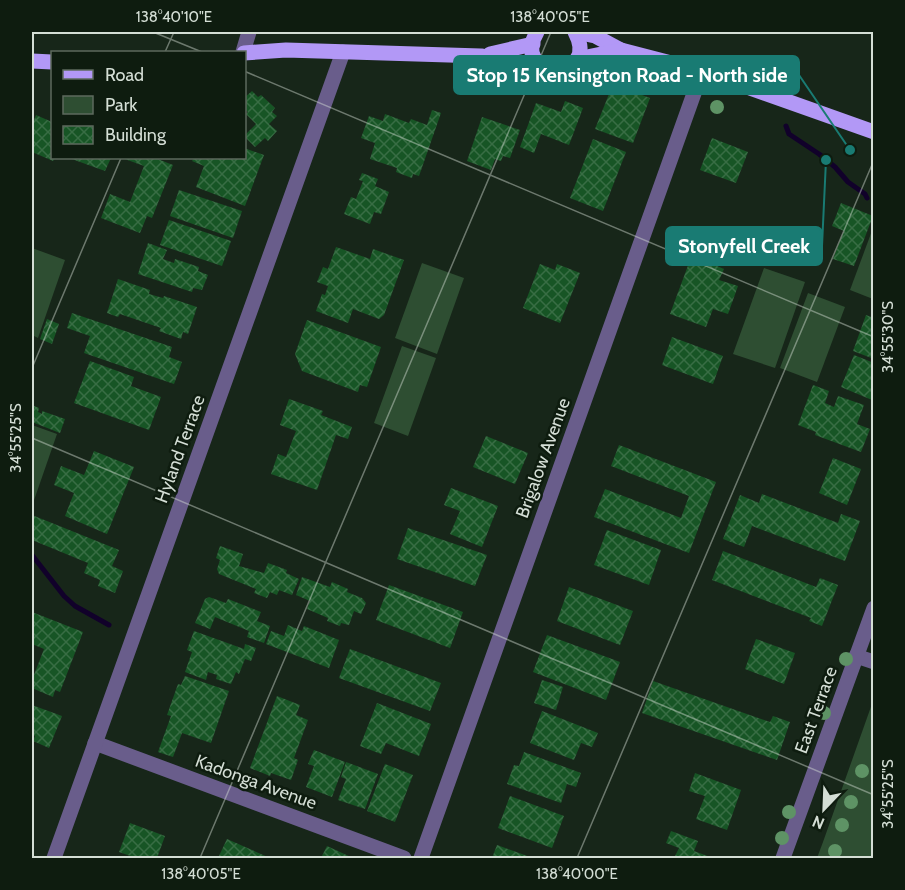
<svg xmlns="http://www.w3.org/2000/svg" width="905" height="890" font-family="Cabin,sans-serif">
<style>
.park{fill:#2e4e32}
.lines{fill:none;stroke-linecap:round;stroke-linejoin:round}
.stream{stroke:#11012a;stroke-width:5}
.building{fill:url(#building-cross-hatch)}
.minor{stroke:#695d8b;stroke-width:15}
.major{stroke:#b298f6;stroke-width:15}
.tree{fill:#5e9365}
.ticks{fill:none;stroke:#d4ded5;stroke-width:1.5;stroke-opacity:0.45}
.labels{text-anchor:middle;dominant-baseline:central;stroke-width:5;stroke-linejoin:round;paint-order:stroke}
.street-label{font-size:18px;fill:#d4ded5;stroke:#0e1c0f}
.leader{fill:none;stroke:#197b73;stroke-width:2}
.callout-dot{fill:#197b73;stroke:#0e1c0f;stroke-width:2}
.callout{fill:#197b73;stroke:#197b73;stroke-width:2}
.callout-label{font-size:20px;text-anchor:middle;font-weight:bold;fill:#fff}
.neatline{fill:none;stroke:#d4ded5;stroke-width:2}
.ticks-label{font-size:15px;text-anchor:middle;fill:#d4ded5}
</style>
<defs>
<pattern id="building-cross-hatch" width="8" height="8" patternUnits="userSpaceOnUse" patternTransform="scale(1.5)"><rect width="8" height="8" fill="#175525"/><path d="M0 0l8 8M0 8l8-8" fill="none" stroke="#386d44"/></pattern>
</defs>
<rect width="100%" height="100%" fill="#172619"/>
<g class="park">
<path d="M873 228 874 299H873L850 290Z"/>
<path d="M32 248 65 260 38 338 32 335Z"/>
<path d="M422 263 464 278 437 354 395 338Z"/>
<path d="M764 268 805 282 775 368 733 354Z"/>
<path d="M808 293 845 307 817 382 780 368Z"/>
<path d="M402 346 436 358 408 436 374 423Z"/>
<path d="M32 425 57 434 32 506Z"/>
<path d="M873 701V858H817L823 842Z"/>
</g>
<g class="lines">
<g class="stream">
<path d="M786 126 789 134 819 154 835 167 848 182 865 194 867 198"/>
<path d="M32 555 64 596 75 606 109 625"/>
</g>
</g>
<g class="building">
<path d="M613 84 650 98 633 143 595 129Z"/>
<path d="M252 91 258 97 261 95 275 108 272 112 277 116 269 124 277 131 268 141 265 138 255 147 244 136 256 124 246 114 248 112 244 109V98Z"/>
<path d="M565 101 583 108 569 145 541 134 534 153 520 147 536 103 561 112Z"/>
<path d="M432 110 441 113 419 176 413 174 412 178 396 172 397 168 370 159 375 143 361 138 369 116 383 121 385 114 409 123 411 119 427 125Z"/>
<path d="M36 115 52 122V158H55L53 161 32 152V125Z"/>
<path d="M482 117 520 130 510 158 503 156 501 161 495 159 491 170 467 161Z"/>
<path d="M712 138 748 152 736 183 700 170Z"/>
<path d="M593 139 626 152 603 211 570 198Z"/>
<path d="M244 148 264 155 245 206 196 187 204 166 192 161 194 158H244Z"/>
<path d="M69 158H111L105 171Z"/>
<path d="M122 158H155L173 165 152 218 147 216 140 233 101 218 110 194 130 202 144 166Z"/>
<path d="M362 173 378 179 375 186 389 192 381 214 374 212 370 224 344 214 351 197 356 199 363 181 359 180Z"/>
<path d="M179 190 242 211 233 238 170 216Z"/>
<path d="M841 203 873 216 854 266 833 259 844 231 832 226Z"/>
<path d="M169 220 231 241 222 266 160 245Z"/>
<path d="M699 236 719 244 712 264 724 269 719 280 738 286 728 314 713 309 706 327 670 314Z"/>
<path d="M148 243 167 250 163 259 174 263 175 259 199 267 198 271 208 275 202 290 193 288 192 292 138 274Z"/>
<path d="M336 247 370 259 373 249 404 260 384 315 379 319 353 309 348 323 316 311 322 294 325 295 328 286 317 282 323 267 328 269Z"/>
<path d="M540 264 555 270 557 264 580 273 560 323 523 308Z"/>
<path d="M118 279 150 290 149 294 163 298 164 296 197 307 188 334 183 332 181 339 159 331 161 328 120 314 118 317 107 313Z"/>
<path d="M72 313 172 347 169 357 182 362 174 384 84 353 90 336 67 328Z"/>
<path d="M866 315 874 318V359L853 351Z"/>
<path d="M47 319 59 324 52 344 40 339Z"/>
<path d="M307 320 381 347 367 387 360 385 358 392 302 371 295 354Z"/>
<path d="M672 337 723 356 713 384 662 365Z"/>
<path d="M854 355 874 363 872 400 841 387Z"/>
<path d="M90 361 134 377 131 386 161 397 149 430 74 403Z"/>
<path d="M813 385 829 391 825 403 834 407 838 396 864 405 857 424 870 429 861 452 815 435 816 432 798 425Z"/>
<path d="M289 399 323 411 321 415 352 427 348 439 336 435 317 490 271 474 278 454 286 457 296 431 280 425Z"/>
<path d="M32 405 39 408 38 412 42 414V411L65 419 60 433 32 422Z"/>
<path d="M486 436 528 453 515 484 473 467Z"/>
<path d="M619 445 716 482 689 553 594 517 605 489 681 518 689 496 611 466Z"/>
<path d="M94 451 134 467 107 534 65 516 74 493 54 485 61 466 84 475Z"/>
<path d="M833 458 861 469 847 505 819 493Z"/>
<path d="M451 488 498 506 482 547 450 534 460 511 444 505Z"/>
<path d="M762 494 838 523 841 514 860 521 845 561 752 526 744 547 723 539 740 495 759 503Z"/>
<path d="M32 515 119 550 112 566 123 571 115 593 98 586 100 580 84 573 88 563 32 540Z"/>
<path d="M408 528 487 555 475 586 397 559Z"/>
<path d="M607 530 661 550 649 585 594 565Z"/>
<path d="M220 546 243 554 239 566 264 573 268 563 287 570 286 573 299 579 292 595 279 590 277 595 270 592 267 598 254 593 256 589 219 574 217 569 220 560 216 558Z"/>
<path d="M723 551 816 587 820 578 838 585 822 626 809 621 811 618 712 580Z"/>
<path d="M302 577 330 587 332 582 348 589 347 592 362 598 366 603 361 614 354 611 349 625 341 623 340 626 327 621 328 618 307 609 310 601 296 595Z"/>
<path d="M389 585 463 612 450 648 376 620Z"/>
<path d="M569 587 633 611 620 645 557 621Z"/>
<path d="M209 597 226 603 228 599 261 612 257 621 270 626 264 643 247 637 249 631 215 617 210 629 195 623 205 599Z"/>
<path d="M32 612 83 632 60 692 55 690 53 697 32 688V680L44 649 32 644Z"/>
<path d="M288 625 302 631 304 626 339 640 329 668 266 644 271 631 284 636Z"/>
<path d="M194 631 244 649 245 644 256 648 251 661 245 659 239 674 236 672 231 684 216 679 217 675 208 672 206 680 185 672 192 652 187 650Z"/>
<path d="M547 635 620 662 606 700 533 672Z"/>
<path d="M756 639 795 653 784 684 745 669Z"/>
<path d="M350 649 441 683 430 711 339 678Z"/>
<path d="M185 676 229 691 211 743 182 733 173 757 158 752 171 716 167 715 178 684 181 685Z"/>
<path d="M542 680 563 687 556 710 534 703Z"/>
<path d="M653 681 770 722 773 716 790 722 777 760 642 713Z"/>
<path d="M277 696 300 705 296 715 308 720 294 758 298 760 291 780 271 773 270 776 250 768Z"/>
<path d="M377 703 431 724 419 756 386 743 381 754 360 746Z"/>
<path d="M32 705 62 716 49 748 33 741 35 736 32 735Z"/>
<path d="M542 711 598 733 592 747 581 743 574 760 530 743Z"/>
<path d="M314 750 345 762 332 797 306 787 314 766 308 764Z"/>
<path d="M524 752 581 773 576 787 567 784 561 803 507 784 514 765 519 766Z"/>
<path d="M346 762 378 774 365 809 338 800 346 779 341 777Z"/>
<path d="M385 764 413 775 395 822 367 811Z"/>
<path d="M695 773 741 790 727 830 696 819 705 796 689 791Z"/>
<path d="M510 796 564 816 552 848 498 828Z"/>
<path d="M130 823 165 836 157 858H136L119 852Z"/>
<path d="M671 831 698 841 694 851 713 858H674L679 848 666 843Z"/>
<path d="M227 839 270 858H218Z"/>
<path d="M497 845 533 858H492Z"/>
<path d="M327 846 353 858H321Z"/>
</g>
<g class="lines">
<g class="minor">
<path d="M243 52 249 32"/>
<path d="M856 656 874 662"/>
<path d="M95 743 404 858"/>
<path d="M54 858 343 52"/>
<path d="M421 858 702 71"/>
<path d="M783 858 874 608"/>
</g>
<g class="major">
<path d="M537 32C509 80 602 83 575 32"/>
<path d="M576 32 595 36 621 50 702 71 874 132"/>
<path d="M244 53 286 50 481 56 544 67"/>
<path d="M490 54 533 44"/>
<path d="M577 59 621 50"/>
<path d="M32 61 52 62"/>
</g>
</g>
<g class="tree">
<circle cx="717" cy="107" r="7"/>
<circle cx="846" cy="659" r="7"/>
<circle cx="824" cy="713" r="7"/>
<circle cx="862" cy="771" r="7"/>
<circle cx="851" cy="802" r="7"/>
<circle cx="789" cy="812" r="7"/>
<circle cx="842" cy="825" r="7"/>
<circle cx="782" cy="838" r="7"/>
<circle cx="835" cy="851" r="7"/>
</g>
<path class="ticks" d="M153 32 202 52M165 52 174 32M244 71 874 337M32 368 121 158M32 438 874 795M200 858 551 32M577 858 874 160"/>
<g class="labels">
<g class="street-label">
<text transform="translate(180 449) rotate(-70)">Hyland Terrace</text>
<text transform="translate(543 458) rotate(-70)">Brigalow Avenue</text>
<text transform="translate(816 710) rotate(-70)">East Terrace</text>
<text transform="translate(256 782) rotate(20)">Kadonga Avenue</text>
</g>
</g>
<path class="leader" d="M850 150L799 75M826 160L822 246"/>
<g class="callout-dot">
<circle cx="850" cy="150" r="6"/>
<circle cx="826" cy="160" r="6"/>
</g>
<g class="callout">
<rect x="454" y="56" width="345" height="38" rx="6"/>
<rect x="666" y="227" width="156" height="38" rx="6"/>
</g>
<g class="callout-label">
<text x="627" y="82">Stop 15 Kensington Road - North side</text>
<text x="744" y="253">Stonyfell Creek</text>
</g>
<rect width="905" height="890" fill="none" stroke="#0e1c0f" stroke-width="66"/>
<rect x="51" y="51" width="195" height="108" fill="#0e1c0f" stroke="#5d6a5e" stroke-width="1.5"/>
<rect x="63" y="70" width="30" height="9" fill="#b298f6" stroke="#5d6a5e" stroke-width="1.5"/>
<text x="105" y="81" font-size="18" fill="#d4ded5">Road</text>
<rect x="63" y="96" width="30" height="18" fill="#2e4e32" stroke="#5d6a5e" stroke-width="1.5"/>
<text x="105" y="111" font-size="18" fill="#d4ded5">Park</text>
<rect x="63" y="126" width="30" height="18" fill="url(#building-cross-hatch)" stroke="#5d6a5e" stroke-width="1.5"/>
<text x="105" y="141" font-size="18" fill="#d4ded5">Building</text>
<g transform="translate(824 809) rotate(203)" stroke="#0e1c0f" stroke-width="4.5" paint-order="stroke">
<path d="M0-4.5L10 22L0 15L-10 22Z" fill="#d4ded5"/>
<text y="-9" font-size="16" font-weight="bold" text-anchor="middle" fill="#d4ded5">N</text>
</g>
<rect x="33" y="33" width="839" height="824" class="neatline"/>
<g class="ticks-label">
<text x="174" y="22">138°40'10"E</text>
<text x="550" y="22">138°40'05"E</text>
<text transform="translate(888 337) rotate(-90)" y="5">34°55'30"S</text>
<text transform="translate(16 438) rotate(-90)" y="5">34°55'25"S</text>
<text transform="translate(888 794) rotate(-90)" y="5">34°55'25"S</text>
<text x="201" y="879">138°40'05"E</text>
<text x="577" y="879">138°40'00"E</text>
</g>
</svg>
